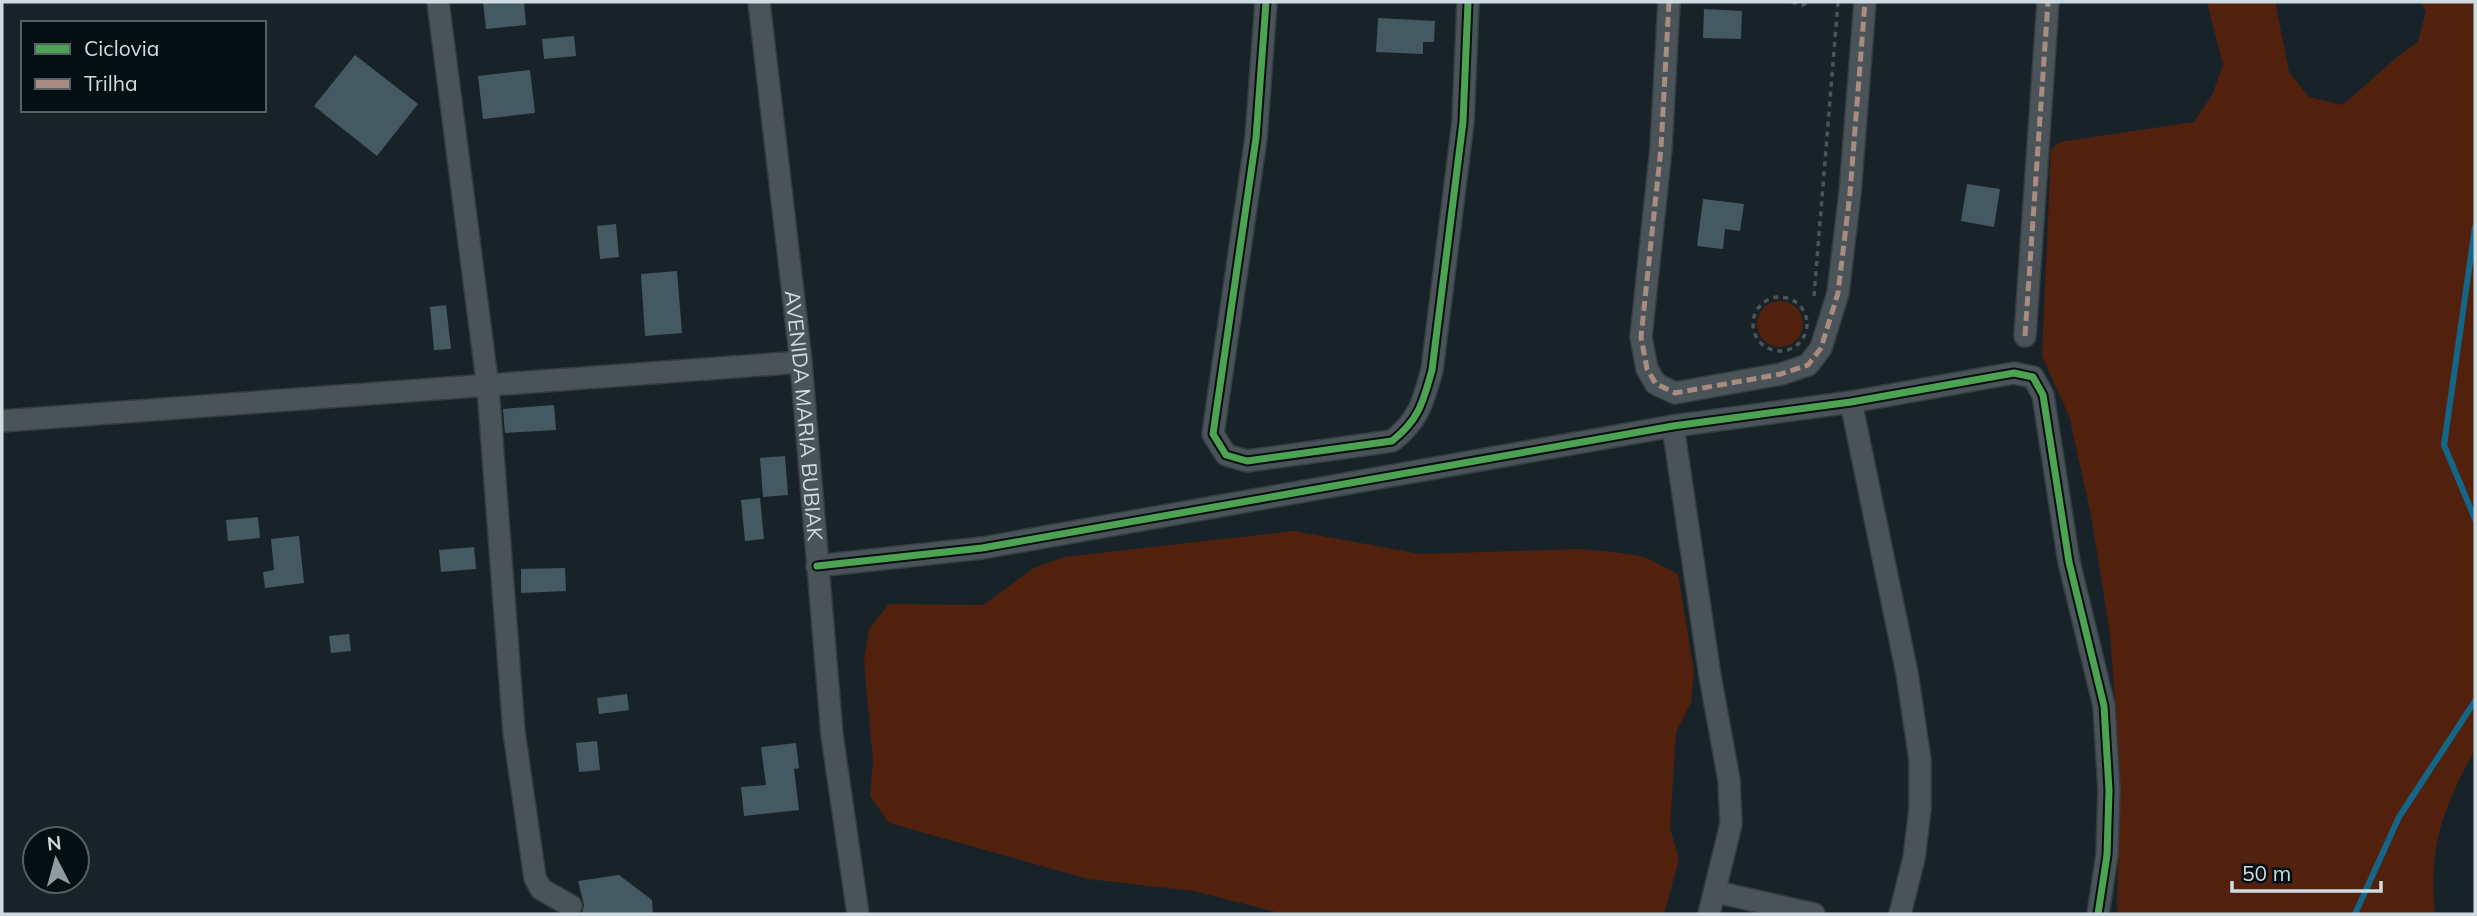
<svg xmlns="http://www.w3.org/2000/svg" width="2477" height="916" font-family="Mulish,sans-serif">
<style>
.green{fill:#51210e}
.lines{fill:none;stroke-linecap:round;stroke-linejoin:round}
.stream{stroke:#136687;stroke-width:6}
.building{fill:#455962}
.minor-casing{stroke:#353d43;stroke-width:24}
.path{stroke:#4d5459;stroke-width:3.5;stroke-dasharray:5 5;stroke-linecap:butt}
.minor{stroke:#4a5357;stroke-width:21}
.quiet{stroke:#a88b81;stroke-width:5;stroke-dasharray:10 5;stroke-linecap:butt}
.cycleway-casing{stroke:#050e12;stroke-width:11}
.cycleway{stroke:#4ca352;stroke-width:7}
.labels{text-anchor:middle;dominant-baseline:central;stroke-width:7;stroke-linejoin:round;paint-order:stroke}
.street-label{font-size:21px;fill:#cedbe2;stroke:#050e12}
</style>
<rect width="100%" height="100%" fill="#182329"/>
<g class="green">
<path d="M2207 2H2275L2289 72 2309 97 2342 105C2369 84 2390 60 2418 42L2426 11 2420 2H2475V750C2443 807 2428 848 2435 914H2117L2120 772 2110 634 2091 515 2069 416 2042 356 2051 149 2060 142 2194 122 2212 95 2223 65Z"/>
<circle cx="1780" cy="324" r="23"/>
<path d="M1294 531 1421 554 1581 549 1614 552 1645 557 1678 574 1694 672 1691 703 1676 732 1670 828 1679 859 1664 914H1284L1194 891 1088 879 889 823 870 796 873 762 864 661 869 629 889 604 983 605 1034 568 1064 557Z"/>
</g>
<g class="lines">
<g class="stream">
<path d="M2475 227 2444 445 2475 519"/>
<path d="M2355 914 2399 817 2475 701"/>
</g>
</g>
<g class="building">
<path d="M483 2H524L526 25 486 29Z"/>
<path d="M1704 9 1742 11 1741 39 1703 38Z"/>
<path d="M1378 18 1435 21 1434 42H1423V54L1376 52Z"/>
<path d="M574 36 576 56 544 59 542 39Z"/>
<path d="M355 55 418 104 377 156 314 106Z"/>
<path d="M530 70 535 113 483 119 478 76Z"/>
<path d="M1967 184 2000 189 1994 227 1961 221Z"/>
<path d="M1703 199 1744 204 1740 231 1725 229 1723 249 1697 246Z"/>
<path d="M616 224 619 257 600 259 597 226Z"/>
<path d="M677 271 682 333 645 336 641 274Z"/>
<path d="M446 305 451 349 434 350 430 307Z"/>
<path d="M554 405 556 430 505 433 503 409Z"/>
<path d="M785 456 788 495 763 497 760 458Z"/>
<path d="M760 498 764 539 745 541 741 500Z"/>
<path d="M258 517 260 538 228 541 226 520Z"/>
<path d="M299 536 304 583 265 588 263 572 274 570 271 539Z"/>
<path d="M474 547 476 569 441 572 439 550Z"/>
<path d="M565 568 566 591 521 593V569Z"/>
<path d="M349 634 351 651 331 653 329 636Z"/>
<path d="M627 694 629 710 599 714 597 698Z"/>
<path d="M597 741 600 770 579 772 576 743Z"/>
<path d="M796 743 799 768 794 769 799 810 744 816 741 787 766 785 761 747Z"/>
<path d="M619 875 652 900 653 914H582L584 905 578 881Z"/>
</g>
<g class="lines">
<g class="minor-casing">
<g id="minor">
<path d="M438 2 488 388 514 732 535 878 541 889 571 906"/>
<path id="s1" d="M759 2 801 362 832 735 858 914"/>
<path d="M1266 2 1256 138 1213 434 1226 455 1247 461 1392 441C1419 420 1423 402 1432 370L1463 122 1468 2"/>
<path d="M1669 2 1661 148 1641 337 1647 369 1656 384 1675 393 1781 374 1808 365 1821 348 1838 293 1850 193 1865 2"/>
<path d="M2025 336 2048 2"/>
<path d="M1851 402 1907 673 1920 760V809L1914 858 1900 914"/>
<path d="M2 421 801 362"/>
<path d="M1673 426 1710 676 1729 780 1731 824 1709 914"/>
<path d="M817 566 982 548 1673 426 1851 402 2014 373 2033 377 2043 395 2069 562 2104 706 2109 790 2107 855 2098 914"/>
<path d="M1716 892 1814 914"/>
</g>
</g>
<g class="path">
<path d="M1792 2 1803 5 1810 2"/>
<path d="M1814 296 1838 2"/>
<circle cx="1780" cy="324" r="27"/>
</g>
<use href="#minor" class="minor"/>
<g class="quiet">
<path d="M1669 2 1661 148 1641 337 1647 369 1656 384 1675 393 1781 374 1808 365 1821 348 1838 293 1850 193 1865 2"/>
<path d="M2025 336 2048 2"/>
</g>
<g class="cycleway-casing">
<g id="cycleway">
<path d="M1266 2 1256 138 1213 434 1226 455 1247 461 1392 441C1419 420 1423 402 1432 370L1463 122 1468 2"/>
<path d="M817 566 982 548 1673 426 1851 402 2014 373 2033 377 2043 395 2069 562 2104 706 2109 790 2107 855 2098 914"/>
</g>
</g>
<use href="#cycleway" class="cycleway"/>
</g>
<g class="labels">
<g class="street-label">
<text stroke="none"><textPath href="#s1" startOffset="416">AVENIDA MARIA BUBIAK</textPath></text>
</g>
</g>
<rect width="2477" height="916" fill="none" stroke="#cedbe2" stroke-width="7"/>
<rect x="21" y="21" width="245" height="91" fill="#050e12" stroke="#556065" stroke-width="2"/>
<rect x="35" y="44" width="35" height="10" fill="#4ca352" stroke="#556065" stroke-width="2"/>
<text x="84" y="56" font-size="21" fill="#cedbe2">Ciclovia</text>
<rect x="35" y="79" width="35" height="10" fill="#a88b81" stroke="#556065" stroke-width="2"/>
<text x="84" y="91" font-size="21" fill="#cedbe2">Trilha</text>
<g transform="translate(56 860) rotate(354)"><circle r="33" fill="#050e12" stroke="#556065" stroke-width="2"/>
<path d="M0-5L12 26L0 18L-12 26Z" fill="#8e9ba1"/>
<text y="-10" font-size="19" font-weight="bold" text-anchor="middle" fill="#cedbe2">N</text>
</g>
<path d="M2232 881v10h149v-10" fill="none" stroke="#cedbe2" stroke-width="3.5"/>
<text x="2242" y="881" font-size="21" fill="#cedbe2" stroke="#050e12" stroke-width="5" paint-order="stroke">50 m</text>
</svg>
